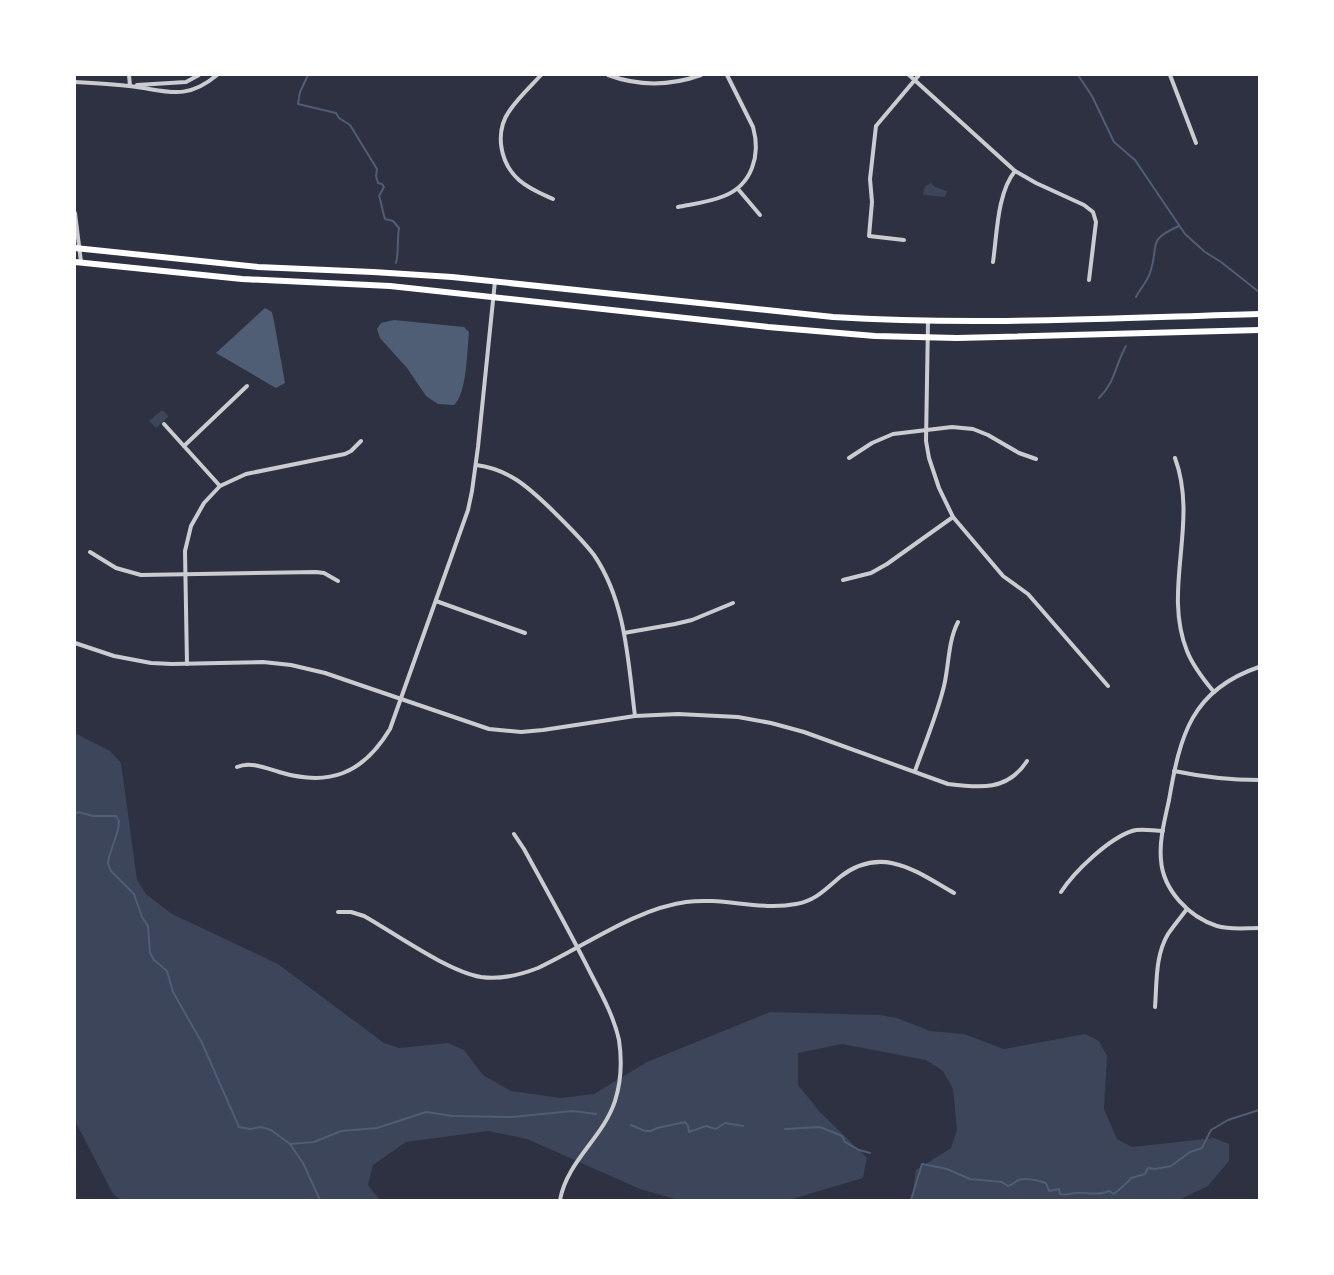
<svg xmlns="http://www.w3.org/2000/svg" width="1334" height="1275" font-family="'Work Sans',sans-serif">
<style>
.green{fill:#3c4559}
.water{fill:#4f5d75}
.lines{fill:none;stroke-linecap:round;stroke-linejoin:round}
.stream{stroke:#4f5d75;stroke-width:2}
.minor{stroke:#caccd0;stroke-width:4}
.primary{stroke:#fff;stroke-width:6}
</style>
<rect width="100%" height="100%" fill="#2d3142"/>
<g class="green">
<path d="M931 183 935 187 947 191 945 197 924 195 923 194 925 186Z"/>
<path d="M162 410 169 416 156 428 149 421Z"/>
<path d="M75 733 110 751 121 763 137 880 146 894 172 914 278 964 384 1043 399 1048 448 1043 464 1050 483 1075 511 1091 561 1098 594 1094 647 1062 770 1012 880 1015 897 1018 930 1031 964 1034 1004 1049 1085 1034 1099 1041 1107 1056 1104 1109 1117 1139 1132 1147 1214 1138 1229 1144V1161L1208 1186 1179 1200H912L916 1170 951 1148 957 1130 953 1089 943 1071 926 1060 842 1044 798 1053V1085L819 1111 867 1158 863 1178 789 1200H678L640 1189 527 1139 488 1131 406 1142 373 1165 368 1185 380 1200H121L113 1194 75 1121Z"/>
</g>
<g class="water">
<path d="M265 308 272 312 274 321 285 383 276 388 216 353Z"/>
<path d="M394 320 464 327 469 332C467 350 467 394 454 405L438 404 426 396 407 368 380 338 377 329 381 323Z"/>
</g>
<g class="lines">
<g class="stream">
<path d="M308 75 300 92 298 104 336 113 339 118 350 125 377 169 376 176 378 183 382 184 384 187 379 196C382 204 382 211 385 219L393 221 399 228C397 240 399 251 396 263"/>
<path d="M1078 75 1092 96 1114 142 1135 160 1185 234 1205 252 1221 262 1259 292"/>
<path d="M1136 297C1140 289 1147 282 1150 273 1160 245 1145 241 1179 226"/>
<path d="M1099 398C1116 381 1115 365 1126 346"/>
<path d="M75 814 78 812 93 816H116L119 821 118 830 109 857 108 864 111 871 134 894 142 917 148 926 150 953 154 960 167 971 173 992 202 1043 239 1127 250 1129 261 1127 271 1130 290 1144 303 1163 320 1200"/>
<path d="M631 1125 645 1131H651L657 1128 685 1122 688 1126 689 1132 706 1126 716 1129 725 1123 743 1126"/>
<path d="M785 1129 820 1127 842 1136 845 1142 859 1150 870 1153"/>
<path d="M290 1144 314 1142 341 1131 377 1128 426 1112 453 1116 512 1117 573 1111 596 1114"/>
<path d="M911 1200 922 1164 947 1169 970 1179 1002 1182 1008 1186C1013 1185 1015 1181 1019 1180 1028 1177 1038 1181 1046 1183L1049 1191 1059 1189 1060 1194C1066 1196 1070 1193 1076 1193 1087 1192 1099 1196 1109 1191L1114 1194C1117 1191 1130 1181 1131 1178L1145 1174 1148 1168 1155 1169 1171 1166 1190 1152 1202 1148 1211 1130 1228 1120 1259 1110"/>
</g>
<g class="minor">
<path d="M129 75 130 86"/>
<path d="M541 75C531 86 519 97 510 110 494 132 500 163 519 180 529 189 542 194 553 199"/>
<path d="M608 75C638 86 670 86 701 75"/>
<path d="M909 75 1015 171 1036 183 1084 205 1093 212 1096 222 1089 280"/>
<path d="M1170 75 1196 143"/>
<path d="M75 82C93 83 111 84 129 86 166 90 185 102 217 75"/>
<path d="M137 85 186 82 199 75"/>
<path d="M738 189 760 215"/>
<path d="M678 207C693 204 710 202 724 196 752 185 761 155 753 127L727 75"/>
<path d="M75 213 81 262"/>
<path d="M904 240 869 236 872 202 870 179 876 126 919 75"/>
<path d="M993 262C997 235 997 193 1015 171"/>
<path d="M928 322 926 441 929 458 939 488 953 517 1003 576 1028 594 1108 686"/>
<path d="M164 424 220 486"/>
<path d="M184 446 247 386"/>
<path d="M849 458 872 443 893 434 952 427 973 429 988 435 1019 453 1036 459"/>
<path d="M1175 458C1199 523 1162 589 1187 651 1193 666 1203 679 1214 692"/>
<path d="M476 465C508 469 527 486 550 508 565 523 581 538 594 555 626 602 628 661 635 716"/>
<path d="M90 552 116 568 141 575 316 572 324 573 338 581"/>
<path d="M843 580 871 573 887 564 953 517"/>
<path d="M436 601 525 633"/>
<path d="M624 633 675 624 692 620 733 603"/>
<path d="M75 643 114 656 151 663 172 664 263 662 291 665 325 673 489 729 521 732 543 730 635 716 678 714 738 717 771 723 804 732 948 784C980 788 1008 791 1027 761"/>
<path d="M187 664 185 551 191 526 204 503 220 486 246 474 345 454 351 451 361 441"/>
<path d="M1259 667C1191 690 1180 736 1169 800 1165 819 1159 840 1161 860 1163 890 1189 917 1217 926 1230 930 1245 928 1259 928"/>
<path d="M237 767C250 761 266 768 279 772 329 787 363 774 390 729L468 510 472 491 478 447 495 281"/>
<path d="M915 771C925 743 937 715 944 686 949 665 948 641 958 622"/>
<path d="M1174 771C1203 777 1230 780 1259 780"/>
<path d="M514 834 524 849C547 891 570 932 591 974 602 995 614 1017 619 1040 622 1060 621 1082 615 1101 603 1138 567 1161 560 1200"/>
<path d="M1061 892C1074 872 1108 839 1132 831 1141 828 1153 831 1163 831"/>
<path d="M338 912H351L364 916C396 934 447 971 481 977 501 980 520 975 538 968 585 946 635 909 686 902 723 897 760 911 796 904 815 901 826 889 840 877 882 844 917 872 954 893"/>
<path d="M1155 1007C1157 982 1155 956 1168 934 1174 925 1181 917 1187 909"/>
</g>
<g class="primary">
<path d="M75 248 258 267 373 272 452 277 833 317C975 326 1117 318 1259 314"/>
<path d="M75 262 242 279 390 286 768 327 875 336 957 338 1259 330"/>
</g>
</g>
<rect width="1334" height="1275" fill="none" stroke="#ffffff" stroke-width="152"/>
</svg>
